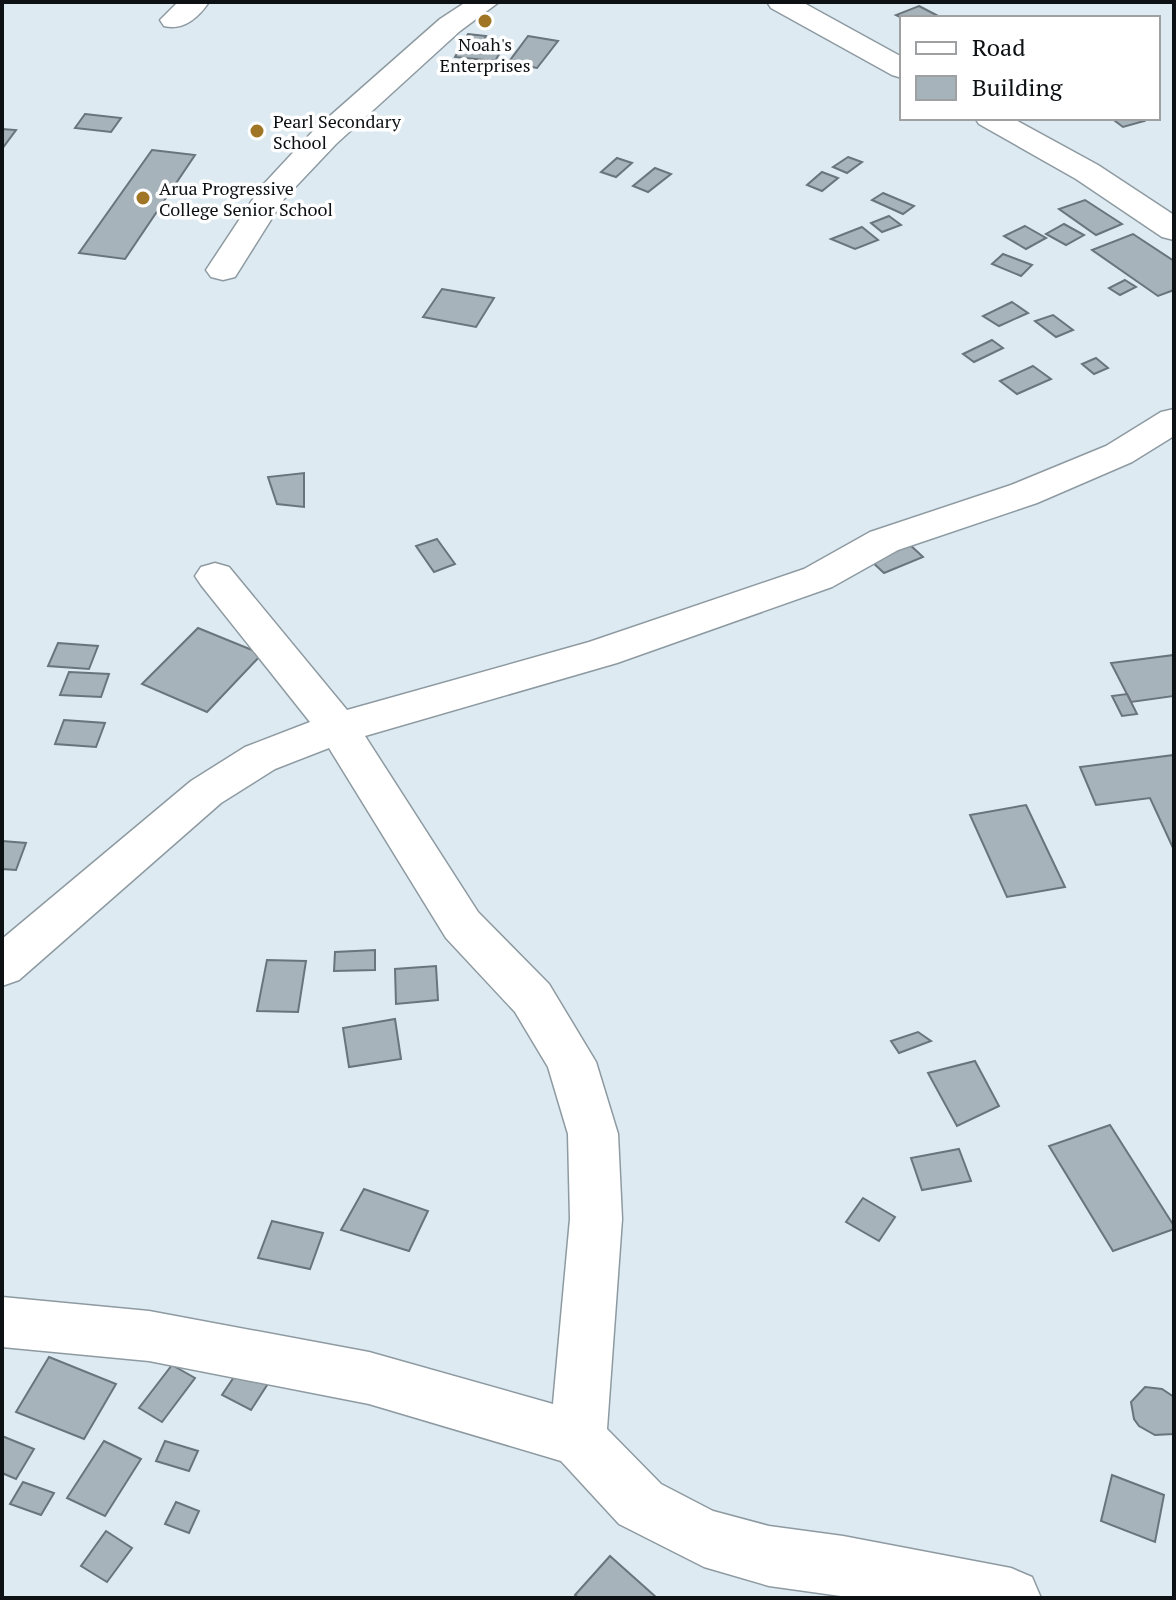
<svg xmlns="http://www.w3.org/2000/svg" width="1176" height="1600" font-family="'PT Serif',serif">
<style>
.building{fill:#a7b3ba;stroke:#69747b;stroke-width:2}
.lines{fill:none;stroke-linecap:round;stroke-linejoin:round}
.minor-casing{stroke:#8e9aa1;stroke-width:3}
.major-casing{stroke:#8e9aa1;stroke-width:3}
.minor{fill:#fff;fill-rule:evenodd}
.major{fill:#fff;fill-rule:evenodd}
.poi-dot{fill:#a07626;stroke:#fff;stroke-width:3}
.labels{text-anchor:middle;dominant-baseline:central;stroke-width:7;stroke-linejoin:round;paint-order:stroke}
.far-poi-label{font-size:18px;fill:#0d1114;stroke:#fff;text-anchor:start}
</style>
<rect width="100%" height="100%" fill="#ddeaf1"/>
<g class="building">
<path d="M919 6 942 18H902L896 15Z"/>
<path d="M468 34 486 36 479 48 501 51 495 61 455 57Z"/>
<path d="M528 36 558 41 537 68 508 63Z"/>
<path d="M85 114 121 118 111 132 75 128Z"/>
<path d="M1111 118H1140L1144 121 1123 127Z"/>
<path d="M2 129 16 130 2 149Z"/>
<path d="M152 150 195 155 125 259 79 253Z"/>
<path d="M848 157 862 162 847 173 833 167Z"/>
<path d="M617 158 632 163 616 177 601 172Z"/>
<path d="M655 168 671 174 648 192 633 186Z"/>
<path d="M822 172 838 178 822 191 807 185Z"/>
<path d="M883 193 914 206 903 214 872 200Z"/>
<path d="M1085 200 1122 224 1096 235 1059 209Z"/>
<path d="M889 216 901 225 882 232 871 223Z"/>
<path d="M1064 224 1084 235 1066 245 1046 234Z"/>
<path d="M1025 226 1046 238 1026 249 1004 236Z"/>
<path d="M862 227 878 240 855 249 831 239Z"/>
<path d="M1133 234 1174 261V290L1158 296 1092 250Z"/>
<path d="M1003 254 1032 265 1021 276 992 264Z"/>
<path d="M1125 280 1136 287 1120 295 1109 288Z"/>
<path d="M442 289 494 298 476 327 423 317Z"/>
<path d="M1012 302 1028 313 999 326 983 316Z"/>
<path d="M1053 315 1073 330 1056 337 1035 321Z"/>
<path d="M992 340 1003 348 974 362 963 354Z"/>
<path d="M1096 358 1108 368 1094 374 1082 364Z"/>
<path d="M1033 366 1051 379 1017 394 1000 381Z"/>
<path d="M304 473V507L277 504 268 477Z"/>
<path d="M437 539 455 564 434 572 416 546Z"/>
<path d="M908 543 923 557 884 573 869 559Z"/>
<path d="M198 628 262 654 207 712 142 684Z"/>
<path d="M58 643 98 646 89 669 48 666Z"/>
<path d="M1174 655V696L1131 702 1111 663Z"/>
<path d="M69 672 109 674 101 697 60 695Z"/>
<path d="M1127 694 1137 714 1122 716 1112 696Z"/>
<path d="M64 720 105 723 96 747 55 744Z"/>
<path d="M1174 755V850L1150 798 1096 805 1080 767Z"/>
<path d="M1026 805 1065 887 1007 897 970 815Z"/>
<path d="M2 841 26 843 16 870 2 869Z"/>
<path d="M375 950V970L334 971 335 952Z"/>
<path d="M267 960 306 961 298 1012 257 1011Z"/>
<path d="M436 966 438 1000 396 1004 395 969Z"/>
<path d="M395 1019 401 1059 349 1067 343 1028Z"/>
<path d="M918 1032 931 1041 899 1053 891 1041Z"/>
<path d="M975 1061 999 1106 957 1126 928 1073Z"/>
<path d="M1110 1125 1174 1226V1229L1113 1251 1049 1146Z"/>
<path d="M959 1149 971 1181 922 1190 911 1158Z"/>
<path d="M364 1189 428 1211 409 1251 341 1230Z"/>
<path d="M863 1198 895 1217 879 1241 846 1222Z"/>
<path d="M272 1221 323 1233 310 1269 258 1258Z"/>
<path d="M49 1357 116 1384 84 1439 16 1412Z"/>
<path d="M172 1365 195 1378 162 1422 139 1408Z"/>
<path d="M242 1365 271 1379 251 1410 222 1395Z"/>
<path d="M1145 1387 1162 1389 1174 1397 1173 1434 1155 1435 1139 1426 1134 1419 1131 1402Z"/>
<path d="M2 1436 34 1449 16 1479 2 1473Z"/>
<path d="M104 1441 141 1459 105 1516 67 1498Z"/>
<path d="M165 1441 198 1451 189 1471 156 1461Z"/>
<path d="M1112 1475 1164 1495 1155 1542 1101 1521Z"/>
<path d="M23 1482 54 1493 41 1515 10 1504Z"/>
<path d="M176 1502 199 1511 189 1533 165 1524Z"/>
<path d="M106 1531 132 1548 107 1582 81 1566Z"/>
<path d="M610 1556 657 1598H578L575 1595Z"/>
</g>
<g class="lines">
<g class="minor-casing">
<g id="minor">
<path d="M178 2H209C198 18 183 31 164 26L160 20Z"/>
<path d="M466 2H499L460 31 336 144 284 199 235 277 223 280 211 277 206 270 261 187 314 130 440 19Z"/>
<path d="M1174 409V436L1132 462 1037 503 898 550 832 587 617 663 365 736 478 912 549 984 596 1062 618 1134 622 1219 607 1429 661 1484 713 1511 769 1526 843 1536 1011 1568 1032 1577 1041 1598H855L769 1586 704 1567 619 1524 561 1461 369 1404 149 1361 2 1347V1297L149 1311 369 1352 553 1404 570 1219 568 1134 548 1067 515 1012 446 938 329 748 275 769 221 803 19 980 2 986V939L191 781 245 747 310 722 201 585 195 576 201 567 215 563 229 567 347 710 589 642 804 569 870 532 1011 485 1106 446 1161 412Z"/>
</g>
</g>
<g class="major-casing">
<g id="major">
<path d="M767 2H802L902 57V78L892 75 771 8Z"/>
<path d="M975 118H1012L1098 165 1174 215V240L1162 237 1076 179 979 124Z"/>
</g>
</g>
<use href="#minor" class="minor"/>
<use href="#major" class="major"/>
</g>
<g class="poi-dot">
<circle cx="485" cy="21" r="8"/>
<circle cx="257" cy="131" r="8"/>
<circle cx="143" cy="198" r="8"/>
</g>
<g class="labels">
<g class="far-poi-label">
<text x="485" y="44" text-anchor="middle">Noah's<tspan x="485" dy="21">Enterprises</tspan></text>
<text x="273" y="121">Pearl Secondary<tspan x="273" dy="21">School</tspan></text>
<text x="159" y="188">Arua Progressive<tspan x="159" dy="21">College Senior School</tspan></text>
</g>
</g>
<rect width="1176" height="1600" fill="none" stroke="#0d1114" stroke-width="8"/>
<rect x="900" y="16" width="260" height="104" fill="#ffffff" stroke="#9ea0a1" stroke-width="2"/>
<rect x="916" y="42" width="40" height="12" fill="#ffffff" stroke="#9ea0a1" stroke-width="2"/>
<text x="972" y="56" font-size="24" fill="#0d1114">Road</text>
<rect x="916" y="76" width="40" height="24" fill="#a7b3ba" stroke="#9ea0a1" stroke-width="2"/>
<text x="972" y="96" font-size="24" fill="#0d1114">Building</text>
</svg>
